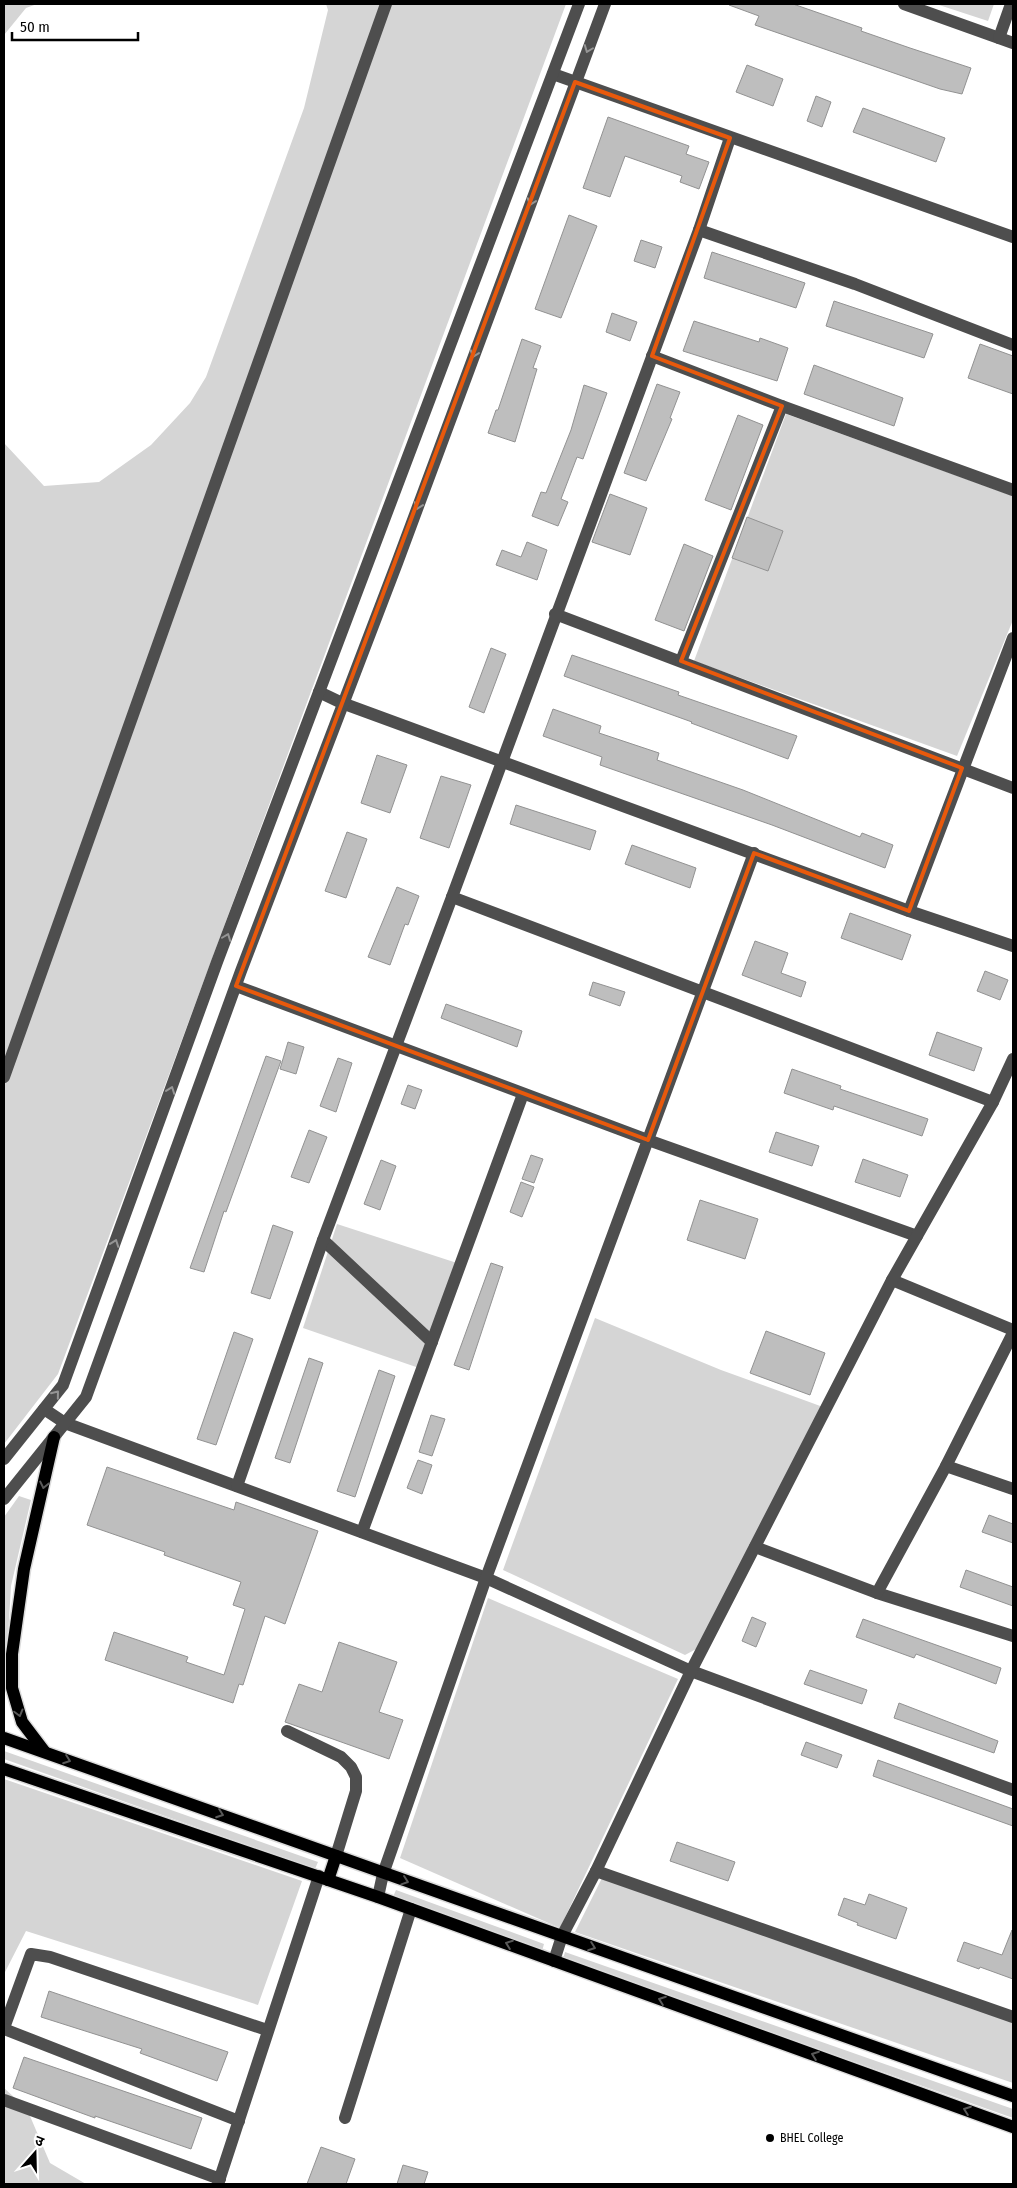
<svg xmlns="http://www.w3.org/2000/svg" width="1017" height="2188" font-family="'Fira Sans Condensed','Noto Sans Devanagari',sans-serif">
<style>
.green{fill:#d5d5d5}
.building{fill:#bebebe;stroke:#929292}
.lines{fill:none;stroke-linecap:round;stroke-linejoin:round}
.major-casing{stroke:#dbdbdb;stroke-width:15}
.minor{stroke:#4e4e4e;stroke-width:12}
.major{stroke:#000;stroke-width:12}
.oneway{stroke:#959595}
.oneway2{stroke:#595959}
.marked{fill:none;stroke:#e8590c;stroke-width:4;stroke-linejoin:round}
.poi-dot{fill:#000;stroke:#fff;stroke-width:2}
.labels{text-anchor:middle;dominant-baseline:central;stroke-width:4.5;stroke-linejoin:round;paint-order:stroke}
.poi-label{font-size:12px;fill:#000;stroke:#fff;text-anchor:start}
</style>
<rect width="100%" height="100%" fill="#fff"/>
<g class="green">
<path d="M4 4H37L26 8 4 35Z"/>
<path d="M326 4H566L58 1374 4 1444V443L44 486 99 482 151 445 190 403 206 377 304 108 328 10Z"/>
<path d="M936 4H994L988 21Z"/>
<path d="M786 414 1013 496V620L957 756 694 661Z"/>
<path d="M337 1224 457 1263 419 1368 303 1328Z"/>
<path d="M595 1318 721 1370 823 1407 700 1647 685 1655 503 1570Z"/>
<path d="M19 1496 31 1500 11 1586 4 1705V1517Z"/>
<path d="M488 1598 678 1679 560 1928 400 1858Z"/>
<path d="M4 1751 318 1862 315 1869 4 1759Z"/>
<path d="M4 1779 302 1881 258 2005 26 1931 4 1974Z"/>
<path d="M603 1876 1013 2019V2083L575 1932Z"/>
<path d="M396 1890 544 1944 542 1951 393 1897Z"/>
<path d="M565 1952 1013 2109V2118L563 1959Z"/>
<path d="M4 2088 27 2109 50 2163 86 2184H4Z"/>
</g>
<g class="building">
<path d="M729 4H793L862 28 861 31 910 48 971 68 962 94 940 89 755 25 759 16 729 5Z"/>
<path d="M747 65 783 79 773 106 736 92Z"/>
<path d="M816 96 831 102 822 127 807 121Z"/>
<path d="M863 108 945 138 936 162 853 132Z"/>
<path d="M608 117 689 146 686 154 709 162 699 189 680 182 682 176 625 156 610 197 583 188Z"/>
<path d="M569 215 597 226 561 318 535 309Z"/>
<path d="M641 240 662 247 655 268 634 261Z"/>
<path d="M712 252 805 283 796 308 704 278Z"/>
<path d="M834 301 933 334 924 358 826 326Z"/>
<path d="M612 313 637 322 630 341 606 332Z"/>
<path d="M694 321 759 342 760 338 788 348 777 381 683 351Z"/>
<path d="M522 339 541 346 533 368 537 369 515 442 488 433 496 410H498Z"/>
<path d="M980 344 1013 356V394L968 378Z"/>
<path d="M814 365 903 398 894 426 804 394Z"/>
<path d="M657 384 680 392 670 418 672 419 646 481 624 473Z"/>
<path d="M584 385 607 393 583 459 577 457 561 499 568 502 558 526 532 516 541 492 546 493 571 430Z"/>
<path d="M738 415 763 425 731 510 705 500Z"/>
<path d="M610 494 647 508 630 555 592 542Z"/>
<path d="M747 517 783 531 768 571 732 558Z"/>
<path d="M527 542 547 550 537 580 496 565 502 550 521 557Z"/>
<path d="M684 544 713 556 684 631 655 620Z"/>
<path d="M491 648 506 654 484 713 469 707Z"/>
<path d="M572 655 679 692 678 695 797 736 788 759 691 723 692 722 564 676Z"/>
<path d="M553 709 601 726 599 733 659 753 657 760 743 790 860 837 862 833 893 845 885 868 772 825 600 765 602 757 543 736Z"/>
<path d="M377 755 407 765 390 813 361 803Z"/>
<path d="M441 776 471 785 449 848 420 838Z"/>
<path d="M516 805 596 831 590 850 510 824Z"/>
<path d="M347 832 367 839 346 898 325 891Z"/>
<path d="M632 845 696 868 690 888 625 864Z"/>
<path d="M397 887 419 896 408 925 405 924 390 965 368 957Z"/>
<path d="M850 913 911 935 902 960 841 938Z"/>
<path d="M755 941 788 953 781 973 806 982 801 997 742 975Z"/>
<path d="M985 971 1008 980 1000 1000 977 991Z"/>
<path d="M593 982 625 992 620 1006 589 995Z"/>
<path d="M446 1004 522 1031 517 1047 441 1018Z"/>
<path d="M937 1032 982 1048 974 1071 929 1055Z"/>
<path d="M288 1042 304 1047 296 1074 280 1069Z"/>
<path d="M266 1056 281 1061 226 1212 224 1211 204 1272 190 1268Z"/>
<path d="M338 1058 352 1063 336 1112 320 1106Z"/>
<path d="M792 1069 841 1086 840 1089 928 1119 922 1136 834 1106 833 1110 784 1093Z"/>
<path d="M408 1085 422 1090 415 1109 401 1104Z"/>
<path d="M309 1130 327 1137 309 1183 291 1177Z"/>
<path d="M776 1132 819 1146 812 1166 769 1152Z"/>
<path d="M531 1155 543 1159 534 1183 522 1179Z"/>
<path d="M863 1159 908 1175 900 1197 855 1182Z"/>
<path d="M381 1160 396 1166 380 1210 364 1204Z"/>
<path d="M521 1182 534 1187 522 1217 510 1212Z"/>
<path d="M700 1200 758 1219 745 1259 687 1240Z"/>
<path d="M273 1225 293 1232 270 1299 251 1293Z"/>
<path d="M491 1263 503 1267 469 1370 454 1365Z"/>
<path d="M766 1331 825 1353 810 1395 750 1373Z"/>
<path d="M234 1332 253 1339 216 1445 197 1439Z"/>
<path d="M309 1358 323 1363 290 1463 275 1458Z"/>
<path d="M379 1370 395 1376 355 1497 337 1491Z"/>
<path d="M431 1415 445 1419 432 1456 419 1452Z"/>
<path d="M418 1460 432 1465 422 1494 407 1488Z"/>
<path d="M107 1467 234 1510 236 1502 318 1531 285 1624 265 1616 243 1685 239 1684 233 1703 105 1660 114 1632 188 1657 186 1662 224 1675 245 1609 233 1605 241 1582 164 1555 165 1552 87 1525Z"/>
<path d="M989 1515 1013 1524V1543L982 1532Z"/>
<path d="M966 1570 1013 1587V1606L960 1587Z"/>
<path d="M752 1617 766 1623 756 1647 742 1641Z"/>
<path d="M863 1619 1001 1668 996 1684 916 1654 914 1658 856 1637Z"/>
<path d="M339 1642 397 1662 379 1712 403 1720 389 1759 285 1722 299 1684 322 1692Z"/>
<path d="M810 1670 867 1690 862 1704 804 1684Z"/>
<path d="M899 1703 998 1741 994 1753 894 1718Z"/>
<path d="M806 1742 842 1755 837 1768 801 1755Z"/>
<path d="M878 1760 1013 1809V1826L873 1776Z"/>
<path d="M677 1842 735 1862 728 1881 670 1861Z"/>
<path d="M869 1894 907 1908 896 1939 857 1925 858 1923 838 1915 844 1898 865 1905Z"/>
<path d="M1012 1930 1013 1979 980 1967 979 1969 957 1961 964 1942 1002 1955Z"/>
<path d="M49 1991 228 2052 217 2081 140 2053 142 2049 41 2017Z"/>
<path d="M24 2057 202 2118 191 2149 95 2116V2118L13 2088Z"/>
<path d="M321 2147 355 2159 346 2184H307Z"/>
<path d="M403 2165 428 2172 424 2184H397Z"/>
</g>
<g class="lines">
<g class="major-casing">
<g id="major">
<path d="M4 1738 1013 2096"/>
<path d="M44 1751 22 1722 12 1688V1654L24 1569 54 1437"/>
<path d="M4 1769 378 1897 1013 2127"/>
<path d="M328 1880 336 1856"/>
</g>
</g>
<g class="minor">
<path d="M904 4 1013 43"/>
<path d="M999 38 1011 4"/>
<path d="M553 74 1013 237"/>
<path d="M699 230 855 284 1013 345"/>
<path d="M652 356 782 406 1013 490"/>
<path d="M555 614 1013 788"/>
<path d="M681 661 782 406"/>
<path d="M319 692 342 703 909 911 1013 946"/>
<path d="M452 897 993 1102"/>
<path d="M909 911 1013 638"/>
<path d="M236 986 648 1140 917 1236"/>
<path d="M4 1077 386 4"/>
<path d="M323 1240 432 1342"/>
<path d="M892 1280 1013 1330"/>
<path d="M44 1409 65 1423 486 1578 691 1671 1013 1790"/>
<path d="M4 1459 63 1385 217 962 579 4"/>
<path d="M946 1466 1013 1489"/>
<path d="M237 1486 323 1240 452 897 699 230 730 138"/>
<path d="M4 1499 86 1397 241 971 397 563 605 4"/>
<path d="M362 1532 523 1094"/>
<path d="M755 1547 877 1593 1013 1636"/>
<path d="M877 1593 946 1466 1013 1333"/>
<path d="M287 1731 341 1757 351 1767 356 1777V1791L336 1856"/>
<path d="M596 1871 1013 2017"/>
<path d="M378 1897 383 1874 486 1578 754 853"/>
<path d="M554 1961 562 1936 596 1871 691 1671 892 1280 993 1102 1013 1059"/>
<path d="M4 2028 31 1954 50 1957 267 2030"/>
<path d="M4 2029 239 2121"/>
<path d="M4 2100 220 2179"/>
<path d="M345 2118 411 1909"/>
<path d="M218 2184 319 1876"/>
</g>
<use href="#major" class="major"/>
</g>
<defs><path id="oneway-chevron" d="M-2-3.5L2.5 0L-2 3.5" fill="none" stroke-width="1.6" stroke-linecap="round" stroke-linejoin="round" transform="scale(1.25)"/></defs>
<g class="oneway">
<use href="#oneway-chevron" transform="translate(588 49) rotate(111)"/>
<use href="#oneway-chevron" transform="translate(531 202) rotate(110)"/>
<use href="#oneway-chevron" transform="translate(474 354) rotate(110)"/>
<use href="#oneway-chevron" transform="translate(418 506) rotate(110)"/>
<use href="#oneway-chevron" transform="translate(227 937) rotate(-69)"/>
<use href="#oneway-chevron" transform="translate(171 1090) rotate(-70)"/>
<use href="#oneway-chevron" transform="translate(115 1243) rotate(-70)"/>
<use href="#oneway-chevron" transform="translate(56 1394) rotate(-51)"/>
</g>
<g class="oneway2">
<use href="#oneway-chevron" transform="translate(44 1485) rotate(102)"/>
<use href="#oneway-chevron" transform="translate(19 1713) rotate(75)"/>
<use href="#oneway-chevron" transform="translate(67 1760) rotate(20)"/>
<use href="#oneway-chevron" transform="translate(220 1814) rotate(20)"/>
<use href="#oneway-chevron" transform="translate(405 1881) rotate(19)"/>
<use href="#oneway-chevron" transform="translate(509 1944) rotate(-160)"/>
<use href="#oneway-chevron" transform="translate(592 1947) rotate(20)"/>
<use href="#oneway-chevron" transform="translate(662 2000) rotate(-160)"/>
<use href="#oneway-chevron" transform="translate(815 2055) rotate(-160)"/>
<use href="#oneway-chevron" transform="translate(967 2110) rotate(-160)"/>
</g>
<path class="marked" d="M575 82 730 138 652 356 782 406 681 661 962 768 909 911 754 853 648 1140 236 986Z"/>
<circle class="poi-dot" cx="770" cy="2138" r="5"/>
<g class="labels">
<g class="poi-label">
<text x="780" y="2138">BHEL College</text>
</g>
</g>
<rect width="1017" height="2188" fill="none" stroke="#000000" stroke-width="10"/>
<g transform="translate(35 2153) rotate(20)" stroke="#ffffff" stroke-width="4" paint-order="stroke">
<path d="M0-4L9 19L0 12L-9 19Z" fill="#000000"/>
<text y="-8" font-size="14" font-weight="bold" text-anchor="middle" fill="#000000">उ</text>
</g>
<path d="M12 32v8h126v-8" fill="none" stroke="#000000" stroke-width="2.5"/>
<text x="20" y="32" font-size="15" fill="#000000" stroke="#ffffff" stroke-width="4" paint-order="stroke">50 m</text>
</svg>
